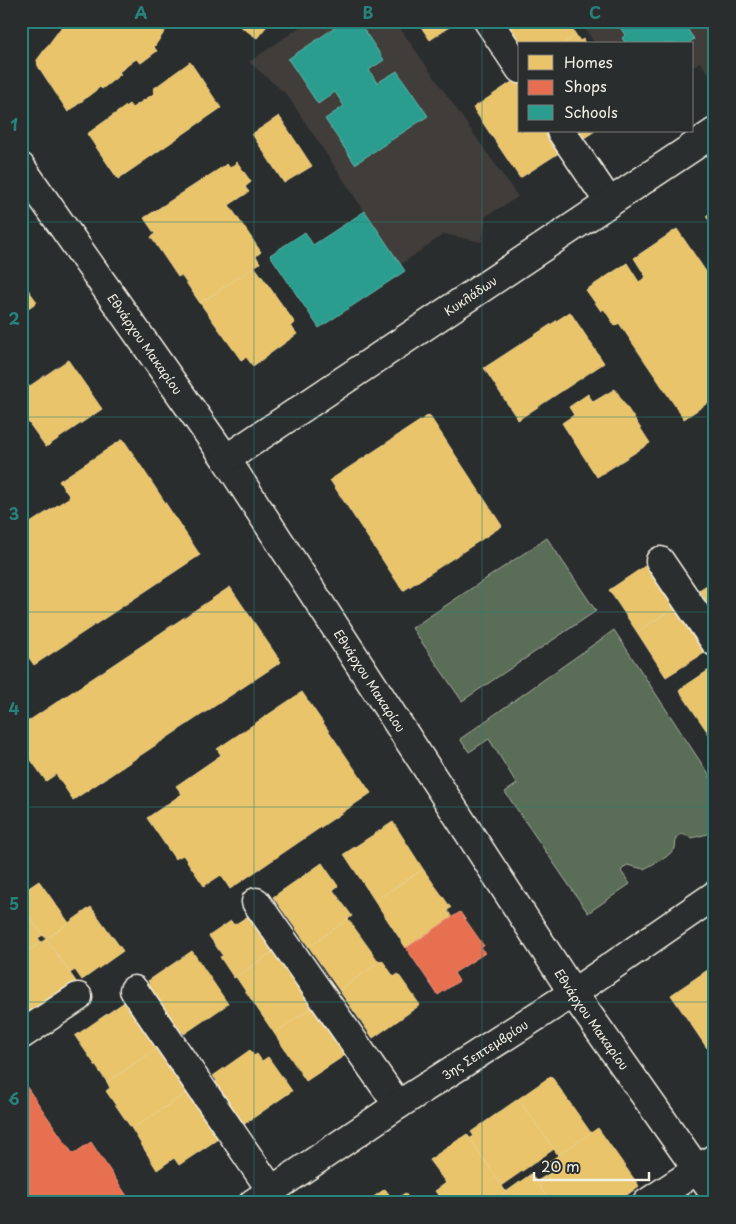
<svg xmlns="http://www.w3.org/2000/svg" width="736" height="1224" font-family="'Playpen Sans',sans-serif">
<style>
.built{fill:#403d3b}
.green{fill:#5a6d57;stroke:#a7afa0}
.homes{fill:#e9c46a;stroke:#ecd290}
.shops{fill:#e76f51;stroke:#eb967e}
.schools{fill:#2a9d8f;stroke:#67b6aa}
.lines{fill:none;stroke-linecap:round;stroke-linejoin:round}
.minor-casing{stroke:#f4f1e8;stroke-width:31}
.minor{stroke:#2a2d2e;stroke-width:28}
.grid{fill:none;stroke:#26827a;stroke-width:1;stroke-opacity:0.55}
.labels{text-anchor:middle;dominant-baseline:central;stroke-width:5;stroke-linejoin:round;paint-order:stroke}
.street-label{font-size:12px;fill:#f4f1e8;stroke:#2a2d2e}
.neatline{fill:none;stroke:#26827a;stroke-width:2}
.grid-label{font-size:16px;text-anchor:middle;font-weight:bold;fill:#26827a}
</style>
<rect width="100%" height="100%" fill="#2a2d2e"/>
<filter id="ink" filterUnits="userSpaceOnUse"><feTurbulence type="fractalNoise" baseFrequency=".02" numOctaves="2"/><feDisplacementMap in="SourceGraphic" scale="10" xChannelSelector="R" yChannelSelector="G"/><feConvolveMatrix kernelMatrix="1 2 1 2 8 2 1 2 1" color-interpolation-filters="sRGB"/></filter>
<g filter="url(#ink)">
<g class="built">
<path d="M309 21H395L518 197 486 216 482 242 444 234 400 265 287 95 249 62Z"/>
<path d="M580 21H715V71L709 74 700 62 692 67V44H595Z"/>
</g>
<g class="green">
<path d="M547 538 596 611 462 701 412 628Z"/>
<path d="M614 630 715 784V832L692 838 682 834 676 838 675 849 666 857 644 869 627 865 621 871 630 884 588 913 505 792 517 784 489 739 469 752 460 739Z"/>
</g>
<g class="homes">
<path d="M66 21 67 22 172 21 154 47 157 51 141 63 136 59 119 72 121 74 102 89 100 87 68 112 38 66 37 60Z"/>
<path d="M243 21H271L257 38 240 26Z"/>
<path d="M417 21H459L430 40Z"/>
<path d="M500 21H567L576 35 563 44H520V52Z"/>
<path d="M576 35 580 41 583 39 585 44H563Z"/>
<path d="M190 62 221 108 118 179 87 134 129 104 132 108 155 93 153 89Z"/>
<path d="M518 78 520 81V131H553L565 149 520 178 473 108Z"/>
<path d="M279 116 312 166 284 183 252 134Z"/>
<path d="M571 131H595L578 142Z"/>
<path d="M237 162 251 182 245 187 249 192 229 205 261 252 256 256 260 263 200 303 181 275 178 277 151 237 155 234 144 218 227 164 230 168Z"/>
<path d="M715 210V229L706 216Z"/>
<path d="M677 229 715 285V398L684 419 619 323 615 326 604 309 601 311 586 290 627 263 639 282 646 277 634 258Z"/>
<path d="M255 267 295 323 291 326 297 334 253 366 246 357 241 360 200 303Z"/>
<path d="M21 280 37 302 21 313Z"/>
<path d="M570 312 604 363 518 420 484 368Z"/>
<path d="M68 360 102 409 46 447 21 412V392Z"/>
<path d="M615 389 650 443 597 477 562 423 574 415 569 407 588 394 593 402Z"/>
<path d="M429 415 502 526 403 591 330 480Z"/>
<path d="M123 439 200 555 34 665 21 646V529L70 497 59 481Z"/>
<path d="M651 562 679 605 637 632 609 590Z"/>
<path d="M715 580V614L699 590Z"/>
<path d="M230 587 281 662 73 800 56 774 46 781 21 746V726Z"/>
<path d="M679 605 709 650 666 677 637 632Z"/>
<path d="M715 666V743L679 690Z"/>
<path d="M302 692 371 793 230 889 221 875 204 886 183 855 175 859 147 818 182 794 176 786 221 755 217 749Z"/>
<path d="M393 822 423 869 375 901 344 854Z"/>
<path d="M322 863 338 886 333 890 352 916 309 947 273 897Z"/>
<path d="M423 869 451 908 447 910 452 917 406 948 375 901Z"/>
<path d="M39 881 69 923 46 939 21 904V893Z"/>
<path d="M21 904 43 935 38 938 41 942 21 956Z"/>
<path d="M91 907 123 951 82 980 75 970 70 973 46 939Z"/>
<path d="M253 913 277 949 234 978 220 957 223 956 209 936 231 921 234 925Z"/>
<path d="M348 919 379 962 339 990 309 947Z"/>
<path d="M46 939 77 983 24 1020 21 1017V956Z"/>
<path d="M277 949 321 1002 274 1033 236 977Z"/>
<path d="M192 951 228 1004 184 1034 182 1031 178 1033 146 986 150 984 148 981Z"/>
<path d="M382 960 394 977 398 974 420 1005 373 1038 339 990Z"/>
<path d="M715 965V1043L707 1048 671 995Z"/>
<path d="M129 999 161 1046 107 1082 75 1036Z"/>
<path d="M321 1002 353 1050 306 1081 274 1033Z"/>
<path d="M161 1046 191 1090 132 1129 106 1091 110 1088 107 1082Z"/>
<path d="M250 1050 254 1056 257 1054 262 1061 268 1057 292 1091 243 1125 214 1083 217 1081 213 1076Z"/>
<path d="M551 1076 591 1133 558 1155 518 1099Z"/>
<path d="M191 1090 221 1137 179 1165 174 1158 157 1170 132 1129Z"/>
<path d="M518 1099 554 1149 502 1185 469 1139 474 1136 471 1132Z"/>
<path d="M598 1128 639 1186 616 1203H551L536 1182 553 1171 547 1163Z"/>
<path d="M467 1134 506 1192 490 1203H444L435 1191 446 1183 429 1160Z"/>
<path d="M531 1174 551 1203H490L506 1192Z"/>
<path d="M385 1189 394 1201 405 1193 412 1203H365Z"/>
</g>
<g class="shops">
<path d="M460 912 484 946 481 947 485 953 454 973 459 981 438 995 406 948Z"/>
<path d="M22 1080 73 1154 91 1142 127 1196 116 1203H21Z"/>
</g>
<g class="schools">
<path d="M345 21H358L384 60 369 70 377 83 397 71 428 116 355 164 325 119 344 106 335 92 318 104 288 59Z"/>
<path d="M616 21H682L694 39 688 44H626L622 38 625 35Z"/>
<path d="M365 211 405 271 319 328 270 255 305 232 313 245Z"/>
</g>
<g class="lines">
<g class="minor-casing">
<g id="minor">
<path d="M488 21 520 69"/>
<path d="M561 131 609 202"/>
<path id="s1" d="M21 167 226 459 573 993 715 1195"/>
<path id="s2" d="M226 459 715 132"/>
<path d="M660 561 715 642"/>
<path d="M256 902 398 1105"/>
<path d="M134 990 271 1190"/>
<path d="M21 1035 78 997"/>
<path id="s3" d="M253 1203 398 1105 573 993 715 895"/>
<path d="M647 1203 715 1158"/>
</g>
</g>
<use href="#minor" class="minor"/>
</g>
</g>
<path class="grid" d="M254 21V1203M482 21V1203M21 222H715M21 417H715M21 612H715M21 807H715M21 1002H715"/>
<g class="labels">
<g class="street-label">
<text stroke="none"><textPath href="#s2" startOffset="294">Κυκλάδων</textPath></text>
<text stroke="none"><textPath href="#s1" startOffset="216">Εθνάρχου Μακαρίου</textPath></text>
<text stroke="none"><textPath href="#s1" startOffset="621">Εθνάρχου Μακαρίου</textPath></text>
<text stroke="none"><textPath href="#s1" startOffset="1026">Εθνάρχου Μακαρίου</textPath></text>
<text stroke="none"><textPath href="#s3" startOffset="278">3ης Σεπτεμβρίου</textPath></text>
</g>
</g>
<rect width="736" height="1224" fill="none" stroke="#2a2d2e" stroke-width="55"/>
<rect x="518" y="42" width="175" height="90" fill="#2a2d2e" stroke="#7b7b78"/>
<rect x="528" y="55" width="25" height="15" fill="#e9c46a" stroke="#7b7b78"/>
<text x="564" y="68" font-size="15" fill="#f4f1e8">Homes</text>
<rect x="528" y="80" width="25" height="15" fill="#e76f51" stroke="#7b7b78"/>
<text x="564" y="92" font-size="15" fill="#f4f1e8">Shops</text>
<rect x="528" y="105" width="25" height="15" fill="#2a9d8f" stroke="#7b7b78"/>
<text x="564" y="118" font-size="15" fill="#f4f1e8">Schools</text>
<path d="M534 1172v8h115v-8" fill="none" stroke="#f4f1e8" stroke-width="2.5"/>
<text x="541" y="1172" font-size="15" fill="#f4f1e8" stroke="#2a2d2e" stroke-width="4" paint-order="stroke">20 m</text>
<rect x="28" y="28" width="680" height="1168" class="neatline"/>
<g class="grid-label">
<text x="141" y="19">A</text>
<text x="368" y="19">B</text>
<text x="595" y="19">C</text>
<text x="14" y="131">1</text>
<text x="14" y="325">2</text>
<text x="14" y="520">3</text>
<text x="14" y="715">4</text>
<text x="14" y="910">5</text>
<text x="14" y="1105">6</text>
</g>
</svg>
